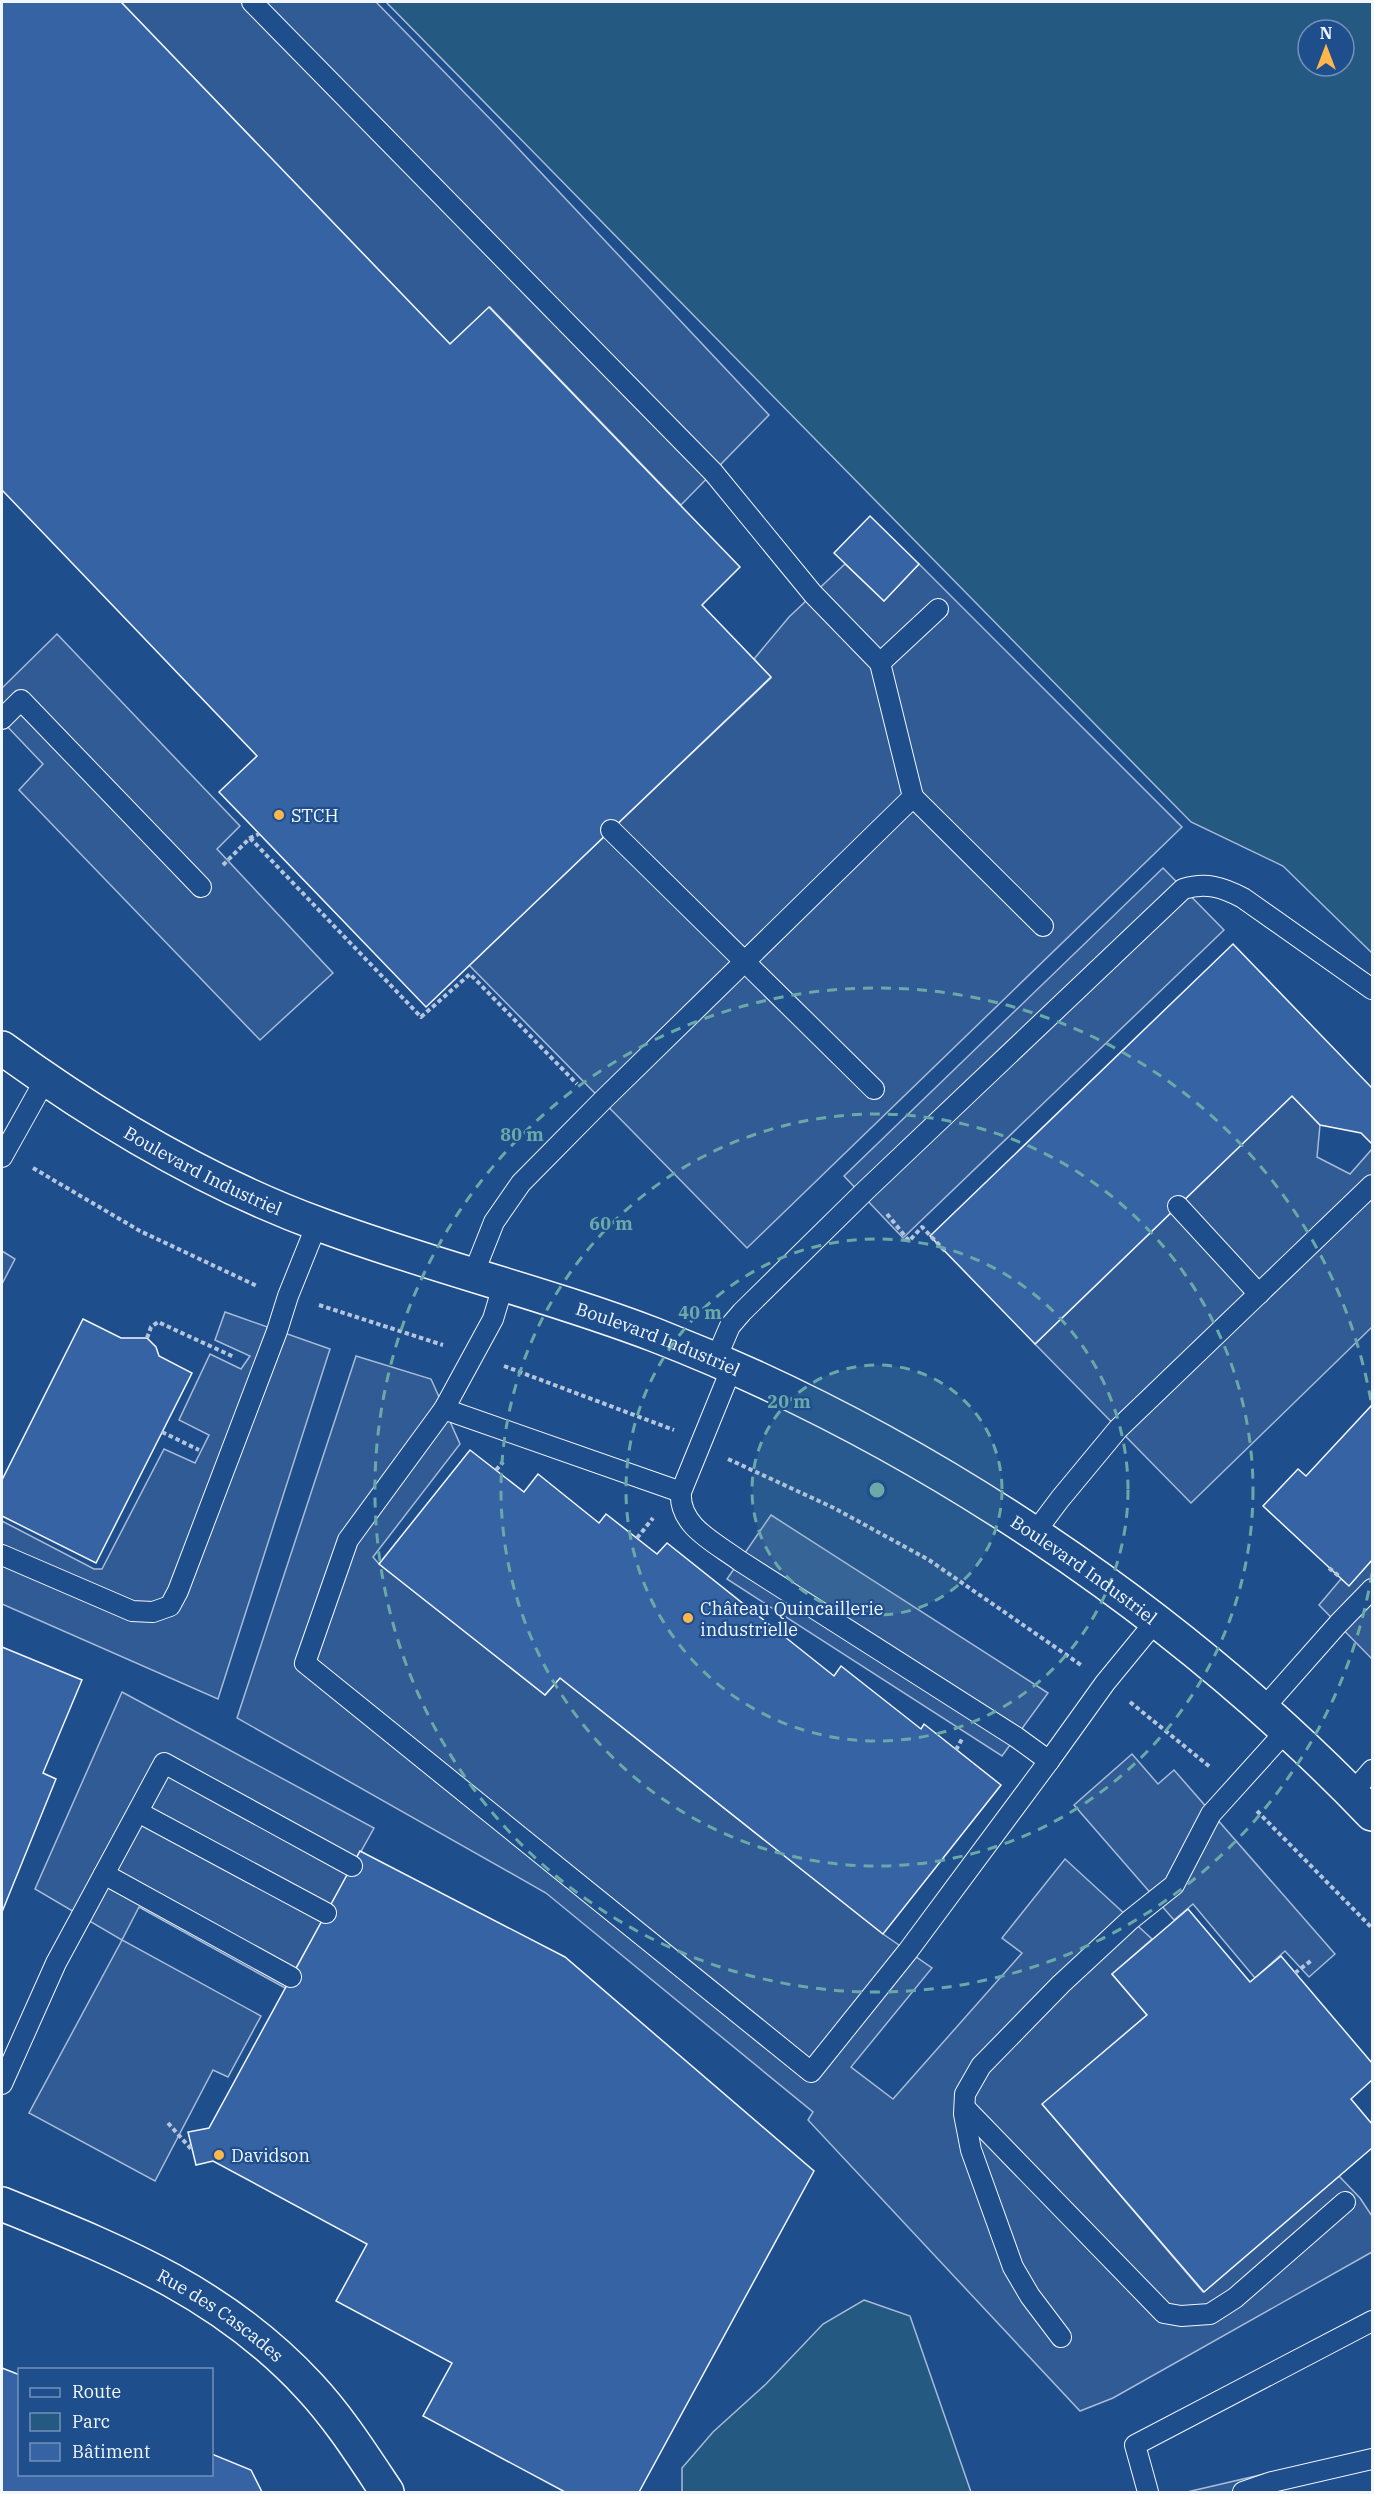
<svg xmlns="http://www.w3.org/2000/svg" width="1374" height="2494" font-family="'IBM Plex Serif',serif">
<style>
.green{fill:#245a82;stroke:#a8bbd7;stroke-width:1.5;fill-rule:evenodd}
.parking{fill:#305b95;stroke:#a8bbd7;stroke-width:1.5}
.building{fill:#3563a3;stroke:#f2f6ff;stroke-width:1.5}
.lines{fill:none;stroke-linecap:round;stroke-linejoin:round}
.service-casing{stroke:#f2f6ff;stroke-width:22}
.minor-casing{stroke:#f2f6ff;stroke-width:36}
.tertiary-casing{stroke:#f2f6ff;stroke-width:36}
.path{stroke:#b3c4dc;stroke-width:4;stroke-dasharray:4.5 3;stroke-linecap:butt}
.service{stroke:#1f4e8c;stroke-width:20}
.minor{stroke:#1f4e8c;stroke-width:33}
.tertiary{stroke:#1f4e8c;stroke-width:33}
.ring{fill:none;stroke:#6aa9a8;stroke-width:3;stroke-dasharray:10 8}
.poi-dot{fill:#ffb74d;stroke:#1f4e8c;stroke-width:2}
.labels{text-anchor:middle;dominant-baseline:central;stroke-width:4.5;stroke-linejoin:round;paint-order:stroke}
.poi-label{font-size:18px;fill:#f2f6ff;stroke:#1f4e8c;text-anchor:start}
.street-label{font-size:18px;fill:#f2f6ff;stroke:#1f4e8c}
.centre{fill:#6aa9a8;stroke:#1f4e8c;stroke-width:3}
.ring-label{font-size:18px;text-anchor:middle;font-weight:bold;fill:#6aa9a8;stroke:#1f4e8c;stroke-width:4.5;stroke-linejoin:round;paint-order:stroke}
</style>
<rect width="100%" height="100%" fill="#1f4e8c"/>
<g class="green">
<path d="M386 2H1372V953L1283 866 1191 822ZM1308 30H1344V66H1308Z"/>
<path d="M864 2300 910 2316 971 2492H682V2468L713 2432 766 2384 823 2324Z"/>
</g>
<g class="parking">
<path d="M121 2H376L497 126 769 415 681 505 490 307 450 344Z"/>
<path d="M845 564 884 601 919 564 1182 827 747 1248 469 965 771 678 754 659 789 617Z"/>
<path d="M57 634 240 826 217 849 333 973 260 1040 19 790 43 764 2 721V688Z"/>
<path d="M1163 868 1224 930 903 1238 844 1176Z"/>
<path d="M1292 1096 1320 1125 1317 1157 1350 1174 1372 1149V1327L1191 1503 1035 1344Z"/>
<path d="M2 1251 15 1259 2 1284Z"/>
<path d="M225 1312 330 1349 218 1699 2 1604V1521L94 1569H102L164 1449 195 1463 209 1435 179 1420 210 1354 241 1369 250 1356 215 1340Z"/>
<path d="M356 1356 431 1379 460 1444 373 1557 379 1564 545 1695 560 1678 883 1934 932 1968 851 2067 893 2099 1022 1953 1002 1938 1065 1859 1152 1939 1112 1974 1147 2015 1043 2105 1203 2292 1339 2176 1360 2198 1372 2216V2252L1113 2398 1080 2411 808 2120 813 2112 546 1893 237 1718Z"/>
<path d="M771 1515 1048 1693 1002 1756 727 1579Z"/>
<path d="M1372 1560V1659L1319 1605 1341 1579 1349 1585Z"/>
<path d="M122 1692 374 1828 285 1988 139 1907 122 1940 261 2016 228 2077 213 2070 155 2181 29 2113 122 1940 35 1889Z"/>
<path d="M1132 1754 1158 1784 1174 1770 1335 1954 1309 1977 1285 1951 1255 1978 1193 1904 1174 1920 1074 1805Z"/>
<path d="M1269 2473 1276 2492H1187Z"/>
</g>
<g class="building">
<path d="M2 2H121L450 344 489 307 740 567 702 605 771 677 426 1007 219 792 257 756 2 490Z"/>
<path d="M870 516 919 564 884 601 834 553Z"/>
<path d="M1233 944 1372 1088V1144L1361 1133 1320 1125 1292 1096 1035 1344 930 1236Z"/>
<path d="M83 1319 121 1338H147L156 1347 159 1356 192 1373 96 1563 2 1516V1480Z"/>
<path d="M1372 1405V1560L1349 1586 1263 1506 1298 1469 1306 1476Z"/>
<path d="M470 1450 524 1492 538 1474 599 1523 606 1514 657 1554 667 1543 834 1676 841 1666 921 1729 924 1724 1001 1785 883 1934 560 1678 545 1695 379 1564Z"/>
<path d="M2 1647 82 1680 43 1773 56 1779 2 1912Z"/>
<path d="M360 1851 565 1957 814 2171 639 2492H565L423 2416 452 2363 336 2301 367 2244 213 2161 196 2165 188 2132 209 2128Z"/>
<path d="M1188 1909 1250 1982 1281 1956 1372 2063V2080L1351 2099 1372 2124V2148L1204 2292 1042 2104 1147 2015 1112 1974Z"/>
<path d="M2 2368 20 2375V2474H212V2454L251 2470 262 2492H2Z"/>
</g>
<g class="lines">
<g class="service-casing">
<g id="service">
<path d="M252 2 713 472 813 594 880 663 913 797 602 1101 521 1183 494 1222 473 1275"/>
<path d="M880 663 938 609"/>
<path d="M2 719 21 700 201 887"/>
<path d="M913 797 1043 926"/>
<path d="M611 830 874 1089"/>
<path d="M2 1157 45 1080"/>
<path d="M1178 1206 1259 1294"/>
<path d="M503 1286 493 1319 444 1409 681 1492 732 1367"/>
<path d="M715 1361 730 1326 742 1312 866 1190 1183 889C1206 882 1222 887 1243 898L1372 989"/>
<path d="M444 1409 348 1540 305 1663 811 2072 908 1951 1049 1761"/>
<path d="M681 1492C678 1526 716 1543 740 1561L1016 1737 1049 1761 1105 1683 1155 1622"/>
<path d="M1033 1535 1060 1499 1118 1429 1372 1185"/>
<path d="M2 1555 132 1611 153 1612 170 1606 178 1591 277 1331 288 1296 317 1224"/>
<path d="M1262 1710 1338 1624 1372 1589"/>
<path d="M1352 1793 1372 1770"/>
<path d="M138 1812 326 1913"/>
<path d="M104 1874 291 1977"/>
<path d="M2 2084 56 1963 164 1763 352 1866"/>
<path d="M965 2108 1164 2313 1181 2316 1210 2314 1235 2298 1345 2202"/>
<path d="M1061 2337 1030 2296 1013 2267 971 2150 964 2114 965 2094 981 2066 1061 1984 1130 1920 1174 1885 1211 1814 1286 1731"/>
<path d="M1148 2492 1135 2445 1372 2321"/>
<path d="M1243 2492 1272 2482 1372 2459"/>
</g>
</g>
<g class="minor-casing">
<g id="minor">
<path id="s1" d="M2 2204C117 2251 221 2291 309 2386 339 2418 363 2456 387 2492"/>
</g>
</g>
<g class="tertiary-casing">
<g id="tertiary">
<path id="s2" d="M2 1048C101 1120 206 1183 321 1225 431 1266 545 1293 655 1335 918 1437 1177 1611 1372 1814"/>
</g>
</g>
<g class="path">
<path d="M250 838 421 1017 470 974 577 1084"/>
<path d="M223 865 250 838 259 834"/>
<path d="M33 1168 140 1231 257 1286"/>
<path d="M887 1214 909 1241 922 1227 947 1253"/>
<path d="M319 1305 443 1345"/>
<path d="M147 1338 151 1327 158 1322 234 1357"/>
<path d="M504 1366 674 1430"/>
<path d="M162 1432 199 1450"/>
<path d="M728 1459 834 1508 929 1560 1081 1665"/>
<path d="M496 1470 503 1462"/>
<path d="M637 1538 653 1518"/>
<path d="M1329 1568 1340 1577"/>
<path d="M1130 1702 1210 1767"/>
<path d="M956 1750 962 1739"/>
<path d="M1257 1811 1372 1928"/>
<path d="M1295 1973 1312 1960"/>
<path d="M168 2123 192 2150"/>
</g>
<use href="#service" class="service"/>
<use href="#minor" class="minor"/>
<use href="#tertiary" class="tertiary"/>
</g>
<circle cx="877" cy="1490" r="125" fill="#6aa9a8" fill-opacity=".12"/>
<g class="ring">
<circle cx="877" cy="1490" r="125"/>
<circle cx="877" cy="1490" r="251"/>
<circle cx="877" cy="1490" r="376"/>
<path d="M1372 1573A502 502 0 1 1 1372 1407"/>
</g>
<g class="poi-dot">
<circle cx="279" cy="815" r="6"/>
<circle cx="688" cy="1618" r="6"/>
<circle cx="219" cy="2155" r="6"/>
</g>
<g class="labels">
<g class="poi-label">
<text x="291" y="815">STCH</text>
<text x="700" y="1608">Château Quincaillerie<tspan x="700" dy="21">industrielle</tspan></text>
<text x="231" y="2155">Davidson</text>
</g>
<g class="street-label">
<text stroke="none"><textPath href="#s2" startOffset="236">Boulevard Industriel</textPath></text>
<text stroke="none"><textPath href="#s2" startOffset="722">Boulevard Industriel</textPath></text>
<text stroke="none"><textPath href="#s2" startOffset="1208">Boulevard Industriel</textPath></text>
<text stroke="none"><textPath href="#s1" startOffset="246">Rue des Cascades</textPath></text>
</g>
</g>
<circle cx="877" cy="1490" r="9" class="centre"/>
<g class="ring-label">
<text x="522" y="1141">80 m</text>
<text x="611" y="1230">60 m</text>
<text x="700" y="1319">40 m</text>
<text x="789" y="1408">20 m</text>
</g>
<rect width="1374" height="2494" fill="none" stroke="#f2f6ff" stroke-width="6"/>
<rect x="18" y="2368" width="195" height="108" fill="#1f4e8c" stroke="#7391ba" stroke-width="1.5"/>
<rect x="30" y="2388" width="30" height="9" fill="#1f4e8c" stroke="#7391ba" stroke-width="1.5"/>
<text x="72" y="2398" font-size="18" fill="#f2f6ff">Route</text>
<rect x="30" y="2413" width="30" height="18" fill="#245a82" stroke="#7391ba" stroke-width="1.5"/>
<text x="72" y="2428" font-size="18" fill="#f2f6ff">Parc</text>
<rect x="30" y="2443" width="30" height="18" fill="#3563a3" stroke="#7391ba" stroke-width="1.5"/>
<text x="72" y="2458" font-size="18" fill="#f2f6ff">Bâtiment</text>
<g transform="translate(1326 48)"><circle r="28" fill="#1f4e8c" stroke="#7391ba" stroke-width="1.5"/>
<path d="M0-4.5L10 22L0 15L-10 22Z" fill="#ffb74d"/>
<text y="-9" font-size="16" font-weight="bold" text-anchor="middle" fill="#f2f6ff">N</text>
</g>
</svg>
